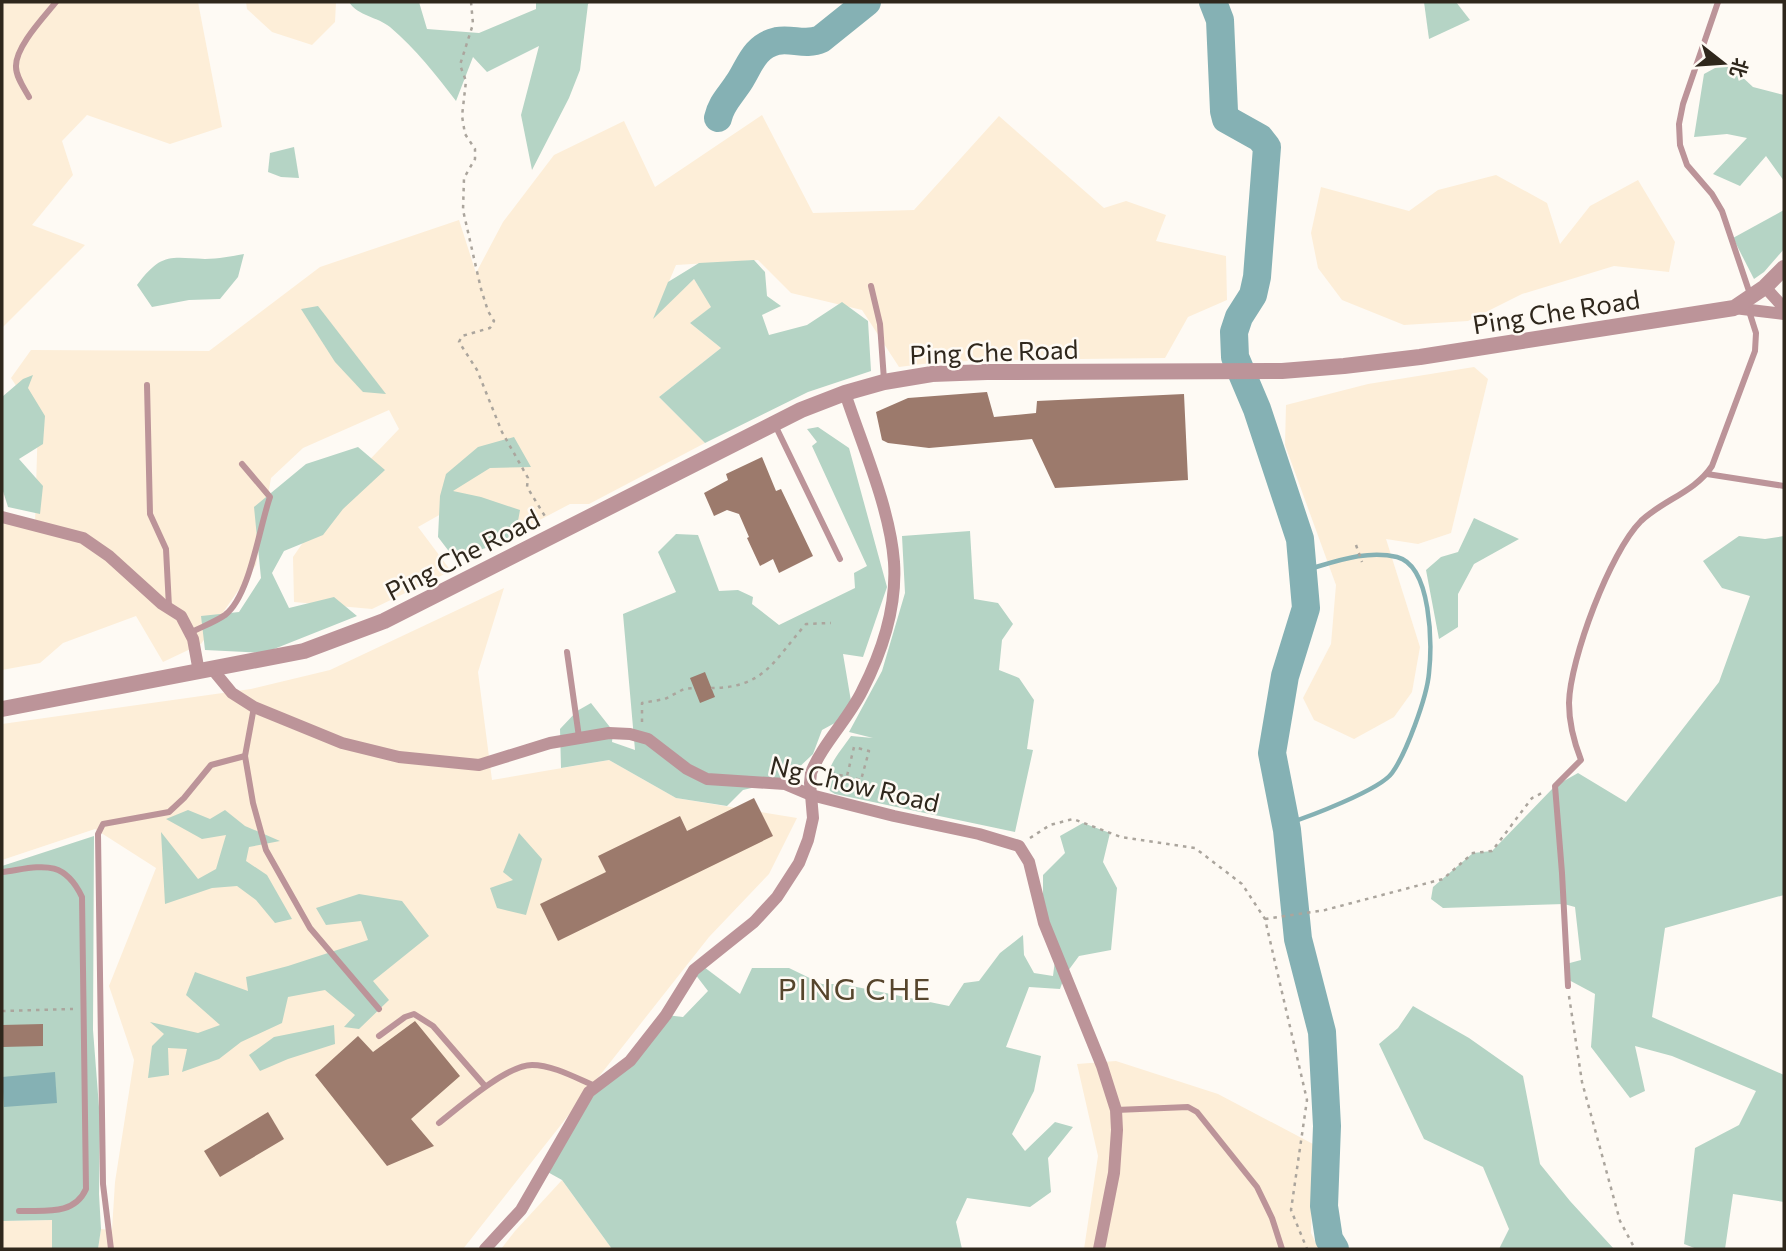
<svg xmlns="http://www.w3.org/2000/svg" width="1786" height="1251" font-family="Commissioner,'Noto Sans SC',sans-serif">
<style>
.built{fill:#fdeed8}
.green{fill:#b5d4c5}
.water{fill:#85b1b4}
.lines{fill:none;stroke-linecap:round;stroke-linejoin:round}
.stream{stroke:#85b1b4;stroke-width:4.5}
.river{stroke:#85b1b4;stroke-width:28}
.building{fill:#9c7a6c}
.path{stroke:#aba59d;stroke-width:2.5;stroke-dasharray:3.5 5;stroke-linecap:butt}
.service{stroke:#bc9499;stroke-width:6}
.minor{stroke:#bc9499;stroke-width:12}
.tertiary{stroke:#bc9499;stroke-width:16}
.labels{text-anchor:middle;dominant-baseline:central;stroke-width:5;stroke-linejoin:round;paint-order:stroke}
.street-label{font-size:26px;fill:#2f271c;stroke:#fefaf4}
.quarter-label{font-size:30px;letter-spacing:2px;fill:#56452c;stroke:#fefaf4}
</style>
<rect width="100%" height="100%" fill="#fefaf4"/>
<g class="built">
<path d="M2 2H198L222 127 170 144 87 115 62 141 73 175 32 225 85 245 2 328Z"/>
<path d="M246 2H336L335 22 312 45 272 32 247 9Z"/>
<path d="M762 115 813 213 914 210 999 116 1104 208 1126 201 1166 215 1156 241 1226 256 1227 300 1188 317 1165 358 987 360 931 363 899 367 862 310 791 293 758 260 676 265 654 317 694 279 712 307 690 323 721 348 659 397 705 443 589 504H570L532 524 457 505 418 527 451 571 372 609 294 602 293 557 334 497 399 429 389 410 303 448 271 478 256 565 201 644 163 662 136 616 63 643 40 663 2 670V513L35 524 38 419 11 378 31 350 209 351 320 267 459 220 476 273 503 222 554 155 624 121 655 187Z"/>
<path d="M1496 175 1547 203 1560 244 1590 206 1638 180 1675 242 1669 272 1614 266 1522 294 1468 321 1404 325 1342 300 1318 268 1311 233 1321 187 1409 211 1438 190Z"/>
<path d="M1474 367 1488 379 1451 533 1418 544 1386 539 1420 647 1412 692 1394 717 1354 739 1314 720 1303 698 1331 644 1336 585 1285 445 1286 405 1368 384Z"/>
<path d="M504 588 478 672 492 780 609 760 676 798 797 818 769 874 709 937 463 1249H98L101 1229 112 1230 115 1182 134 1060 109 986 156 868 95 829 2 860V724L251 689 330 670Z"/>
<path d="M1116 1061 1218 1094 1313 1144 1311 1233 1319 1249H1084L1098 1156 1077 1064Z"/>
<path d="M562 1180 612 1249H501L515 1231Z"/>
<path d="M52 1220V1249H2V1221Z"/>
</g>
<g class="green">
<path d="M349 2H419L427 29 479 33 536 9V2H590L588 4 580 70 569 98 532 170 521 115 539 46 487 72 473 57 456 101C436 75 416 49 390 27 378 17 358 16 349 2Z"/>
<path d="M1424 2H1456L1470 20 1429 39Z"/>
<path d="M1726 62 1753 87 1784 95V181L1766 156 1740 186 1713 174 1747 138 1727 134 1694 137 1704 74Z"/>
<path d="M294 147 299 178 281 177 268 172 270 153Z"/>
<path d="M1784 210V249L1764 272 1754 279 1733 238Z"/>
<path d="M244 254 238 277 220 299 189 300 152 307 137 285C161 253 169 257 205 259 218 259 232 256 244 254Z"/>
<path d="M754 260 765 272 767 296 781 306 762 315 769 335 807 325 842 302 868 321 871 371 808 392 705 443 659 397 721 348 690 323 711 307 694 279 653 319 668 282 699 263Z"/>
<path d="M318 306 386 394 363 392 335 362 301 309Z"/>
<path d="M33 375 28 388 45 416 43 444 19 459 43 486 40 514 8 507 2 488V397L23 379Z"/>
<path d="M818 427 849 448 887 587 863 657 843 654 852 707 844 718 822 730 813 754 792 774 780 781 743 790 727 806 676 798 609 760 561 768 560 729 577 711 591 703 613 731 612 742 635 750 623 614 676 592 658 552 676 534 698 535 719 591 738 590 753 597 752 604 779 625 855 588 854 573 867 566 812 446 817 442 807 429Z"/>
<path d="M514 437 531 467 490 468 453 491 481 497 520 510 516 532 505 542 454 558 438 537 440 496 446 474 478 447Z"/>
<path d="M358 447 385 470 343 509 323 535 284 551 272 573 289 608 334 597 357 616 264 653 205 650 201 616 239 612 261 578 254 507 306 464Z"/>
<path d="M1474 518 1519 539 1474 564 1458 594V627L1439 639 1426 570 1441 557 1458 552Z"/>
<path d="M970 531 974 599 998 603 1013 624 1002 640 999 670 1019 678 1034 700 1027 749 1033 750 1015 832 835 794 830 791C820 772 841 751 851 736L873 738 849 732 882 671 905 593 902 536Z"/>
<path d="M1739 536 1765 539 1784 536V895L1665 928 1652 1017 1784 1075V1202L1733 1194 1725 1249H1697L1684 1244 1695 1148 1739 1125 1756 1091 1672 1056 1635 1046 1645 1091 1630 1098 1591 1047 1595 994 1567 979 1566 964 1581 960 1575 907 1564 904 1443 908 1431 899 1433 887 1473 853 1492 851 1555 786 1578 773 1626 802 1719 682 1750 596 1722 588 1703 561Z"/>
<path d="M188 810 210 819 225 810 245 826 280 841 249 847 246 861 267 875 292 919 275 923 256 900 237 886 212 888 165 904 161 832 198 879 216 869 226 835 202 839 166 819Z"/>
<path d="M1083 823 1110 833 1103 862 1117 888 1111 950 1079 956 1065 975 1060 989 1029 987 1006 1047 1041 1056 1034 1091 1012 1134 1025 1151 1055 1122 1073 1127 1048 1158 1051 1192 1030 1207 967 1198 956 1222 962 1249H612L562 1180 544 1170 581 1104 666 1015 683 1017 708 991 695 974 704 967 740 994 752 968H789L822 984H842L949 1006 964 983 979 981 1000 953 1023 935 1024 955 1034 973 1053 976 1056 952 1043 896V875L1065 853 1060 836Z"/>
<path d="M519 833 542 859 526 915 497 908 490 888 513 880 503 872Z"/>
<path d="M94 836 93 1030 100 1120 99 1194 101 1229 98 1249H52V1220L2 1221V866Z"/>
<path d="M359 894 402 901 429 936 373 981 389 1000 359 1029 344 1027 355 1015 325 990 288 997 282 1023 241 1042 219 1059 182 1072 187 1049 168 1048 169 1075 148 1078 152 1046 164 1034 150 1022 198 1033 220 1025 186 995 195 972 248 991 246 977 288 966 368 940 361 921 326 925 316 908Z"/>
<path d="M1413 1006 1469 1038 1523 1076 1540 1164 1570 1201 1614 1249H1499L1509 1229 1483 1167 1424 1139 1379 1044 1398 1028Z"/>
<path d="M334 1025 335 1044 288 1059 260 1071 249 1055 274 1037Z"/>
</g>
<path class="water" d="M55 1072 57 1103 4 1107 2 1077Z"/>
<g class="lines">
<path class="stream" d="M1286 824C1308 817 1380 790 1392 773 1406 754 1427 697 1429 673 1432 645 1432 566 1397 557 1365 549 1332 563 1302 571"/>
<g class="river">
<path d="M1213 2 1220 20 1224 111 1226 119 1260 138 1267 147 1257 277 1253 295 1239 317 1234 332 1235 357 1257 409 1300 539 1306 608 1285 676 1272 753 1287 830 1298 939 1322 1032 1327 1126 1324 1206 1329 1239 1335 1249"/>
<path d="M718 118C721 104 729 97 737 85 749 69 752 47 777 41 792 38 806 46 821 39L867 2"/>
</g>
</g>
<g class="building">
<path d="M987 392 994 417 1036 413 1037 401 1184 394 1188 480 1055 488 1032 439 929 448 888 443 882 440 876 412 908 398Z"/>
<path d="M762 457 776 491 781 489 813 556 779 573 773 559 760 566 747 538 749 537 739 514 727 510 714 516 704 493 728 480 726 474Z"/>
<path d="M705 672 715 697 700 703 690 678Z"/>
<path d="M754 798 773 836 558 941 540 904 606 872 598 856 680 816 687 831Z"/>
<path d="M415 1021 460 1076 411 1119 434 1146 387 1166 315 1075 358 1036 373 1052Z"/>
<path d="M43 1024V1046L2 1047V1025Z"/>
<path d="M268 1112 284 1139 220 1177 204 1151Z"/>
</g>
<g class="lines">
<g class="path">
<path d="M471 2 473 24 460 65 466 81 462 116 465 134 475 149V159L464 178 463 210 481 289 488 311 494 321 490 328 462 336 459 342 477 370 502 432 528 478 527 487 546 518"/>
<path d="M1356 545 1362 562"/>
<path d="M711 688C765 688 774 660 806 624L831 623"/>
<path d="M642 722V703L665 699 684 689 694 688"/>
<path d="M831 773 861 780 869 751 854 747 847 776"/>
<path d="M1030 838 1050 825 1073 819 1121 837 1195 848 1242 884 1265 919 1307 1100 1291 1210 1307 1249"/>
<path d="M1265 919 1325 910 1443 879 1473 853 1492 851 1532 798 1544 792"/>
<path d="M1569 996 1582 1082 1620 1221 1635 1249"/>
<path d="M2 1011 73 1009"/>
</g>
<g class="service">
<path d="M1718 2 1683 104 1679 124 1680 145 1687 165 1712 194 1722 211 1750 294"/>
<path d="M29 97C24 88 16 77 16 67 15 47 44 17 56 2"/>
<path d="M871 286 880 324 884 380"/>
<path d="M147 385 150 514 166 549 169 607"/>
<path d="M775 425 840 559"/>
<path d="M1707 474 1784 486"/>
<path d="M190 633C201 627 215 622 225 615 250 596 259 528 270 497L242 464"/>
<path d="M567 652 579 737"/>
<path d="M254 707 245 756 253 803 266 850 310 928 379 1009"/>
<path d="M2 872C40 867 63 857 82 897L86 1189C74 1216 44 1210 19 1211"/>
<path d="M1568 986 1562 873 1555 786 1581 760C1574 742 1569 723 1569 703 1570 659 1610 552 1641 521 1663 500 1695 492 1712 466L1755 351 1756 333 1749 311"/>
<path d="M379 1036 405 1017 414 1014 433 1026 485 1086"/>
<path d="M1116 1110 1188 1107 1197 1112 1257 1187 1272 1218 1282 1249"/>
<path d="M439 1123C459 1107 507 1065 532 1065 553 1065 576 1078 595 1086"/>
<path d="M111 1249 103 1184 98 834 103 824 169 812 184 798 211 765 245 756"/>
</g>
<g class="minor">
<path d="M1765 287 1784 308"/>
<path d="M1734 308 1784 314"/>
<path d="M2 517 83 538 109 556 162 604 181 616 193 639 199 672"/>
<path d="M213 670 232 693 254 707 342 743 399 757 479 765 550 743 609 733 630 734 648 739 687 769 707 779 785 784 811 795 894 816 979 834 1019 846 1029 862 1044 923 1102 1066 1116 1110 1117 1130 1114 1173 1099 1249"/>
<path d="M485 1249 521 1210 589 1092 630 1061 666 1015 694 970 754 922 777 897 799 863 808 840 813 818 810 783 811 773C821 746 849 718 862 691 882 652 897 607 894 562 890 508 862 445 845 393"/>
</g>
<path class="tertiary" d="M2 709 304 651 384 621 801 410 845 393 884 382 932 374 987 372 1282 371 1344 366 1420 357 1734 308 1765 287 1784 268"/>
</g>
<g class="labels">
<g class="street-label">
<text transform="translate(1556 311) rotate(-9)">Ping Che Road</text>
<text transform="translate(994 351) rotate(-2)">Ping Che Road</text>
<text transform="translate(462 554) rotate(-27)">Ping Che Road</text>
<text transform="translate(855 783) rotate(13)">Ng Chow Road</text>
</g>
<g class="quarter-label">
<text x="855" y="987">PING CHE</text>
</g>
</g>
<rect width="1786" height="1251" fill="none" stroke="#2f271c" stroke-width="7"/>
<g transform="translate(1723 63) rotate(107)" stroke="#fefaf4" stroke-width="5" paint-order="stroke">
<path d="M0-5L12 26L0 18L-12 26Z" fill="#2f271c"/>
<text y="-10" font-size="19" font-weight="bold" text-anchor="middle" fill="#2f271c">北</text>
</g>
</svg>
